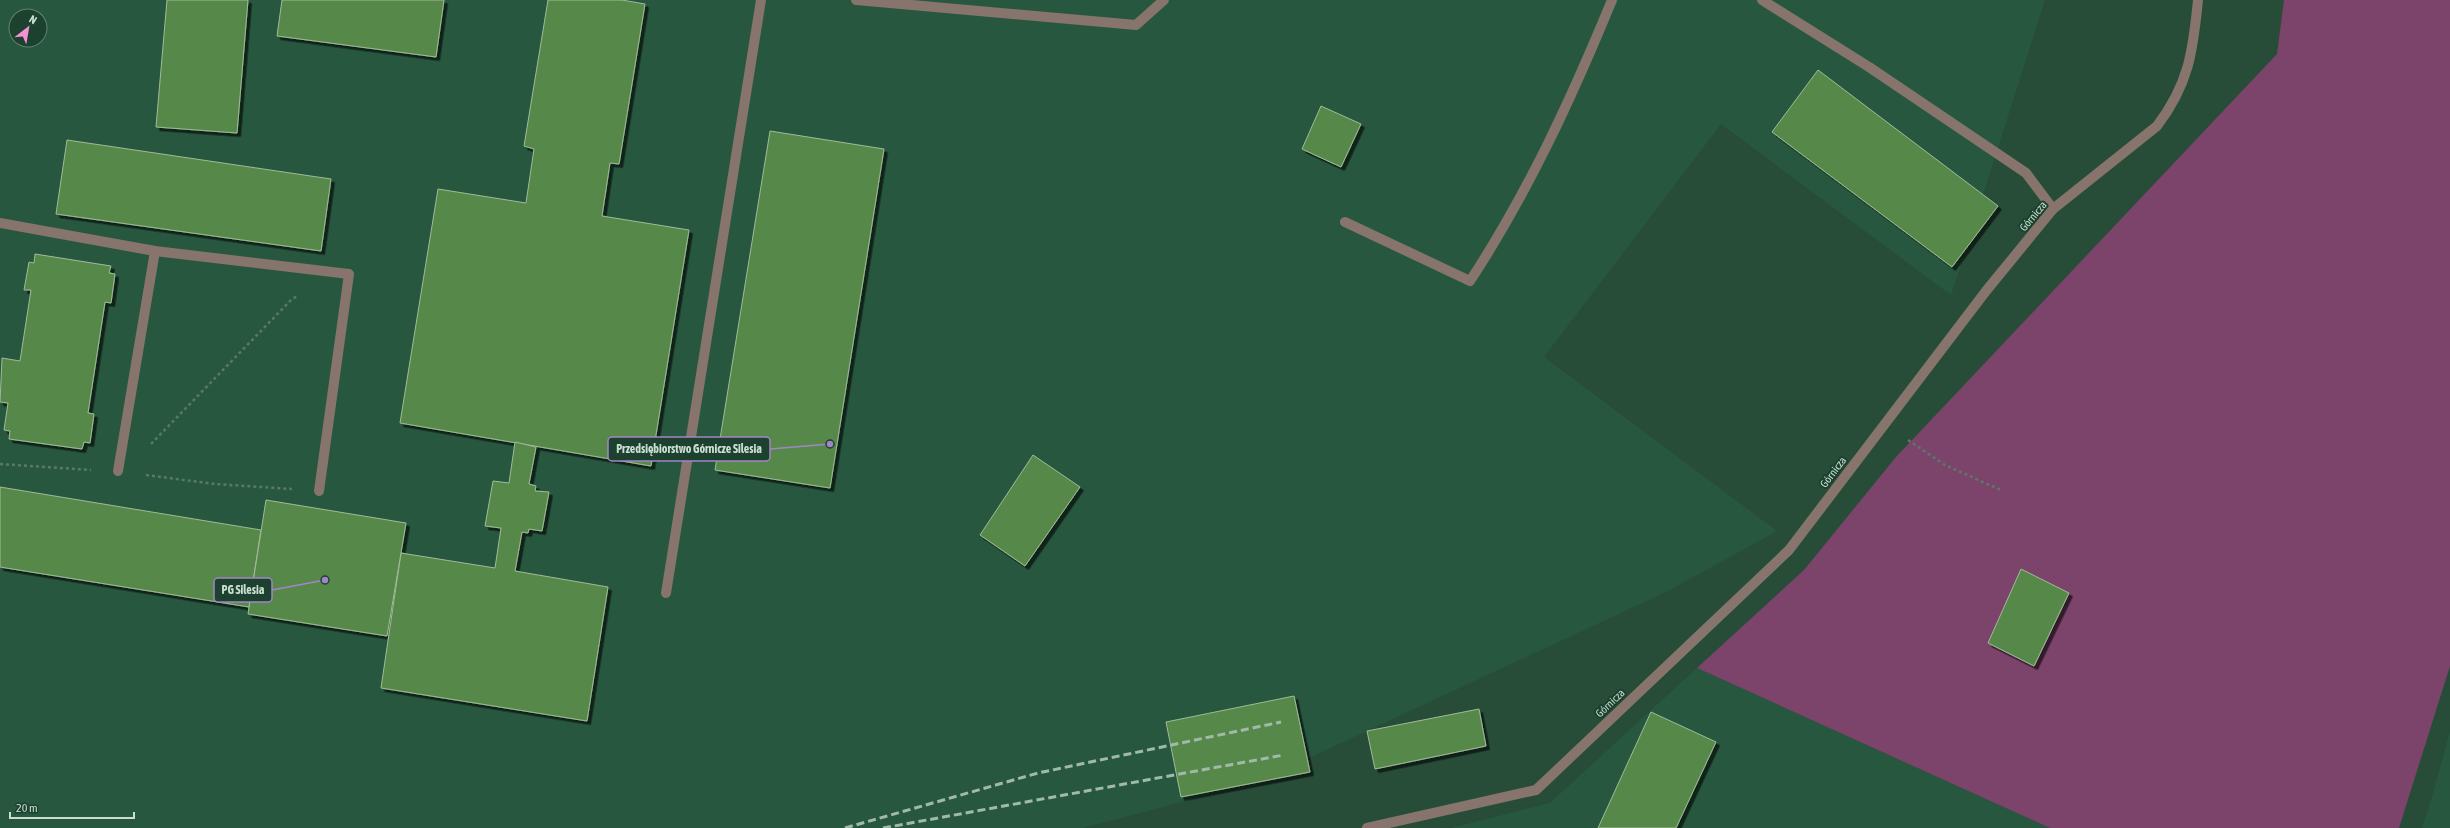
<svg xmlns="http://www.w3.org/2000/svg" width="2450" height="828" font-family="'Asap Condensed',sans-serif">
<style>
.built{fill:#28573f;fill-rule:evenodd}
.green{fill:#7c436b}
.building{fill:#57894a;stroke:#a0bb99;filter:url(#shadow)}
.lines{fill:none;stroke-linecap:round;stroke-linejoin:round}
.path{stroke:#597968;stroke-width:2.5;stroke-dasharray:3 3;stroke-linecap:butt}
.minor{stroke:#86746d;stroke-width:10}
.rail{stroke:#a1b9ab;stroke-width:3;stroke-dasharray:8 4;stroke-linecap:butt}
.labels{text-anchor:middle;dominant-baseline:central;stroke-width:4;stroke-linejoin:round;paint-order:stroke}
.street-label{font-size:11px;fill:#caded2;stroke:#1c422f}
.leader{fill:none;stroke:#a285c8;stroke-width:1.5}
.callout-dot{fill:#a285c8;stroke:#1c422f;stroke-width:1.5}
.callout{fill:#1c422f;stroke:#a285c8;stroke-width:1.5}
.callout-label{font-size:12px;text-anchor:middle;font-weight:bold;fill:#caded2}
</style>
<defs>
<filter id="shadow"><feDropShadow dx="3.5" dy="3.5" stdDeviation="0" flood-color="#0009"/></filter>
</defs>
<rect width="100%" height="100%" fill="#274d39"/>
<g class="built">
<path d="M0 0H2045L1951 295 1721 124 1544 357 1777 531 1668 591 1257 782 1083 828H0ZM16 16H40V40H16Z"/>
<path d="M1697 668 2050 828H1451L1550 803Z"/>
<path d="M2450 731V828H2422L2433 794Z"/>
</g>
<path class="green" d="M2284 0H2450V666L2399 828H2050L1697 668 1804 570 1896 457 2277 54Z"/>
<g class="building">
<path d="M167 0H248L237 133 156 127Z"/>
<path d="M282 0H444L436 57 277 36Z"/>
<path d="M548 0H622L645 4 619 164 610 163 602 216 689 230 651 466 400 423 438 189 526 203 534 149 524 146Z"/>
<path d="M1818 70 1998 206 1952 267 1772 132Z"/>
<path d="M1321 106 1361 124 1341 167 1302 149Z"/>
<path d="M770 131 884 149 830 488 715 470Z"/>
<path d="M67 140 331 179 321 251 56 214Z"/>
<path d="M35 254 111 266 109 273 115 274 111 303 105 302 88 413 94 414 90 443 84 442 82 449 9 439 10 431 4 430 8 403 0 402 2 358 20 361 31 290H24L29 262 34 263Z"/>
<path d="M515 442 536 447 529 484 536 486 535 491 549 492 542 531 529 529 528 533 522 532 515 571 608 587 587 721 381 688 401 553 495 568 501 528 485 526 493 481 509 483Z"/>
<path d="M1033 455 1080 487 1025 566 980 535Z"/>
<path d="M0 487 261 530 249 607 0 567Z"/>
<path d="M266 500 406 523 387 636 248 614Z"/>
<path d="M2021 569 2069 593 2034 666 1988 643Z"/>
<path d="M1294 696 1310 772 1181 797 1166 722Z"/>
<path d="M1479 709 1486 746 1375 769 1367 731Z"/>
<path d="M1651 712 1716 742 1676 828H1598Z"/>
</g>
<g class="lines">
<g class="path">
<path d="M1908 440 1945 465 2003 491"/>
<path d="M151 444 292 299 298 296"/>
<path d="M0 464 91 470"/>
<path d="M146 475 215 484 292 489"/>
</g>
<g class="minor">
<path d="M856 0 1136 25 1164 0"/>
<path d="M1762 0 1869 67 2026 173 2053 209"/>
<path d="M1345 222 1470 281C1528 193 1572 97 1612 0"/>
<path d="M0 223 155 251 349 274 319 491"/>
<path d="M118 471 155 251"/>
<path d="M666 593 761 0"/>
<path d="M1367 828 1536 790 1789 550 1986 291 2053 209 2157 126C2189 84 2193 51 2198 0"/>
</g>
<g class="rail">
<path d="M845 828 1038 773 1281 722"/>
<path d="M883 828 1284 755"/>
</g>
</g>
<g class="labels">
<g class="street-label">
<text transform="translate(2033 216) rotate(-50)">Górnicza</text>
<text transform="translate(1833 472) rotate(-53)">Górnicza</text>
<text transform="translate(1610 703) rotate(-44)">Górnicza</text>
</g>
</g>
<path class="leader" d="M830 444L770 449M325 580L272 590"/>
<g class="callout-dot">
<circle cx="830" cy="444" r="4"/>
<circle cx="325" cy="580" r="4"/>
</g>
<g class="callout">
<rect x="608" y="437" width="162" height="24" rx="4"/>
<rect x="214" y="578" width="58" height="24" rx="4"/>
</g>
<g class="callout-label">
<text x="689" y="453">Przedsiębiorstwo Górnicze Silesia</text>
<text x="243" y="594">PG Silesia</text>
</g>
<g transform="translate(28 28) rotate(31)"><circle r="19" fill="#1c422f" stroke="#628070"/>
<path d="M0-3L7 15L0 10L-7 15Z" fill="#f391d5"/>
<text y="-6" font-size="11" font-weight="bold" text-anchor="middle" fill="#caded2">N</text>
</g>
<path d="M10 812v6h124v-6" fill="none" stroke="#caded2" stroke-width="2"/>
<text x="16" y="812" font-size="12" fill="#caded2" stroke="#1c422f" stroke-width="3" paint-order="stroke">20 m</text>
</svg>
